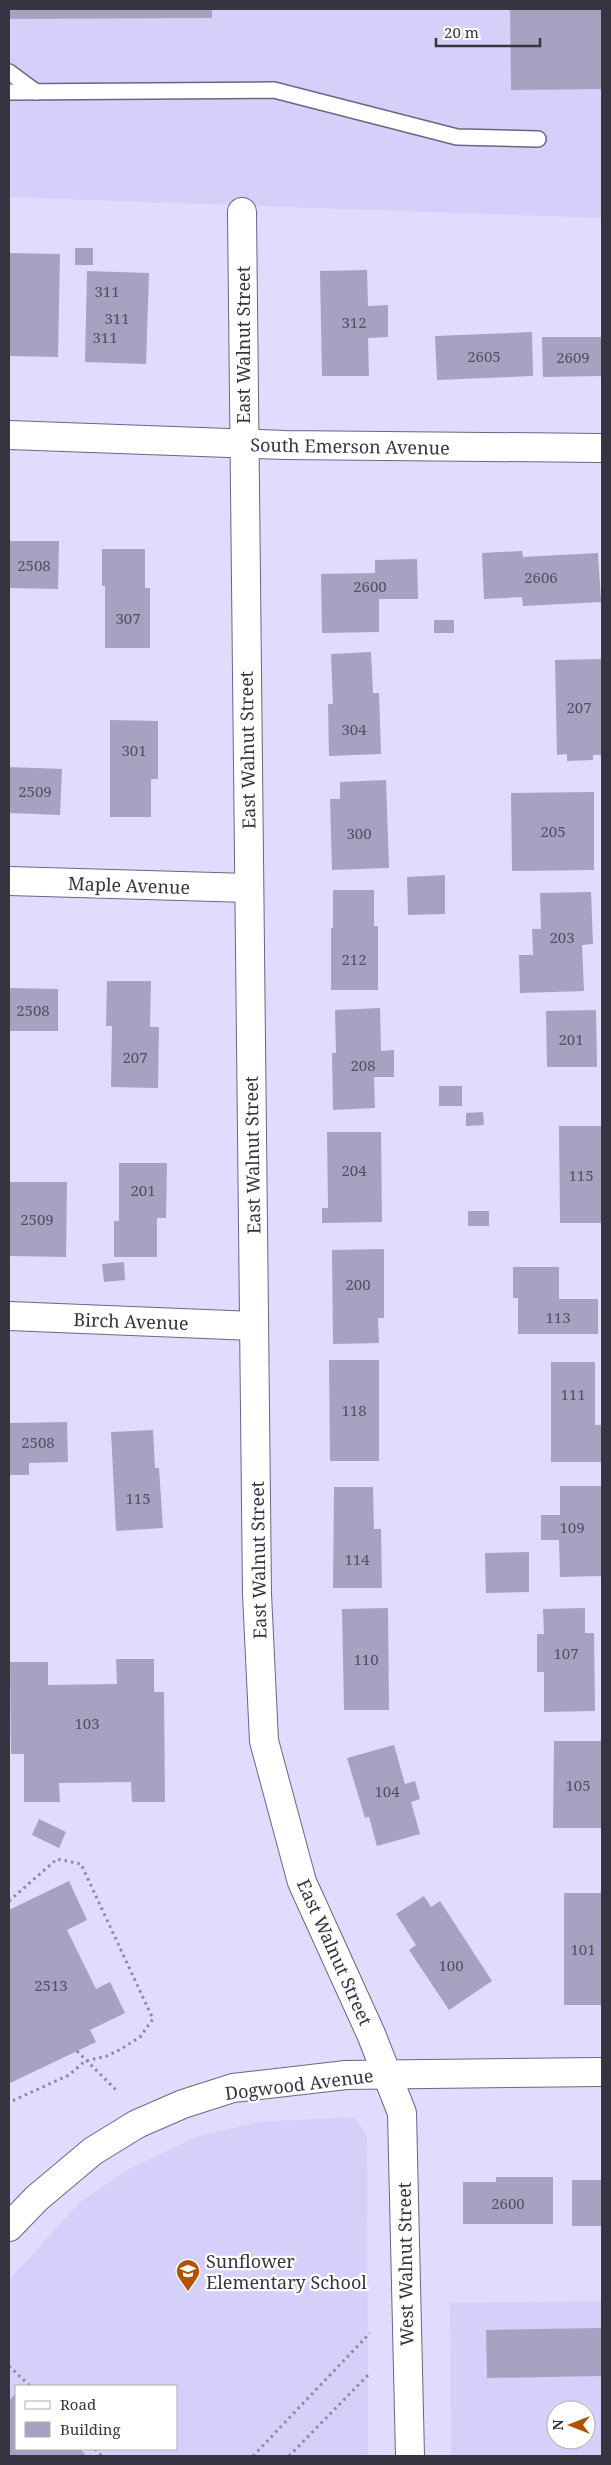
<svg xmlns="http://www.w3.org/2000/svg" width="611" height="2465" font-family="'Noto Serif',serif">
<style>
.built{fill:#d4d0f9;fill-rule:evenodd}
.building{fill:#a5a2c2}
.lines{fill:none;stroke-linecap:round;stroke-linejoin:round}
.service-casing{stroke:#696684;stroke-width:18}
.minor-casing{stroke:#696684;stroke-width:30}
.path{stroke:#8c8aa2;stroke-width:3;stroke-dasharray:2.5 4;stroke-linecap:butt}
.service{stroke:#fff;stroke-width:15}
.minor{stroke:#fff;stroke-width:28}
.labels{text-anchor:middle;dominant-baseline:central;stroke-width:4.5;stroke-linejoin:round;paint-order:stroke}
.number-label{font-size:15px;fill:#515061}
.street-label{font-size:18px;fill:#353441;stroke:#fff}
.poi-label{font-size:18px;fill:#353441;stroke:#fff;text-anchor:start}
</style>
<rect width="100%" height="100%" fill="#dfdcfe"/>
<g class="built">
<path d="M9 9H602V218L9 197Z"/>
<path d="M355 2117 367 2136 368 2456H9V2280L80 2202 129 2169 196 2137 258 2122ZM16 2386H176V2449H16Z"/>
<path d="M602 2301V2456H451L450 2303ZM556 2410H586V2440H556Z"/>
</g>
<g class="building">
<path d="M9 9H212V18L9 19Z"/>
<path d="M510 9H602V89L511 90Z"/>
<rect x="75" y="248" width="18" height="17"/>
<path d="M9 253 60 254 58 357 9 356Z"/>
<path d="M367 270 368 306 388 305V337L368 338 369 376H322L320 271Z"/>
<path d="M87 271 149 273 146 364 85 362Z"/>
<path d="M532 332 533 376 437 380 435 336Z"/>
<path d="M542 337H602V376L543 377Z"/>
<path d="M9 541H59L58 589 9 588Z"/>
<path d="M102 549H145V588H150V648H105V586H102Z"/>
<path d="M522 551 523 557 598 553 601 602 523 606 522 597 484 599 482 553Z"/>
<path d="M417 559 418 599H379V632L322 633 321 574 375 573V560Z"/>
<rect x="434" y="620" width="20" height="13"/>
<path d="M371 652 373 693H379L381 754 329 756 328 704H333L331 654Z"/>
<path d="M602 659V755H593V760L567 761V754L557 755 555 660Z"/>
<path d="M110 720 158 721V779H151V817H110Z"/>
<path d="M9 767 62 769 60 815 9 813Z"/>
<path d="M386 780 389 868 332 870 330 799H340V782Z"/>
<path d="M594 792V870L512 871 511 793Z"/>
<path d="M445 875V914L408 915 407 877Z"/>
<path d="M333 890H374V926H378V990H331V928H333Z"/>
<path d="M591 892 593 944 582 945 584 991 520 993 519 955H533L532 929H541L540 893Z"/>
<path d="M107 981H151L150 1027H159L158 1088 111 1087 112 1026H106Z"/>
<path d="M9 988 58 989V1031H9Z"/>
<path d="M380 1008 381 1051 394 1050V1077H374L375 1108 333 1110 332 1053H336L335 1010Z"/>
<path d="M596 1010 597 1067H547L546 1011Z"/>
<rect x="439" y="1086" width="23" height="20"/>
<path d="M483 1112 484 1125 466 1126V1113Z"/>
<path d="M559 1126H602V1223H560Z"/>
<path d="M327 1132H381L382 1222 322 1223V1208H328Z"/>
<path d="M119 1163H167L166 1218H157V1257H114V1221H119Z"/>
<path d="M9 1182H67L66 1257 9 1256Z"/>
<rect x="468" y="1211" width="21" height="15"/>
<path d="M384 1249V1318H378L379 1343 333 1344 332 1250Z"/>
<path d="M124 1262 125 1280 104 1282 102 1264Z"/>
<path d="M513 1267H559V1299H598V1334H518V1298H513Z"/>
<path d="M329 1360H379V1461H330Z"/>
<path d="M551 1362H595V1425H602V1462H551Z"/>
<path d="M67 1422 68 1462 29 1463V1475H9V1423Z"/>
<path d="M153 1430 155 1468H159L163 1528 116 1531 111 1432Z"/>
<path d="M560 1486H602V1576L560 1577 559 1540H541V1515H560Z"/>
<path d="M334 1487H373L374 1529H381L382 1588H333Z"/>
<path d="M529 1552V1592L486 1593 485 1553Z"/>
<path d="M388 1608 389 1710H344L342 1609Z"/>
<path d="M585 1608V1633H594L595 1711 544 1712V1672H537V1634H544L543 1609Z"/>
<path d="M116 1659H154V1692H164L165 1802H132L131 1782 59 1783 60 1802H24V1754H11L10 1662H48V1685L117 1684Z"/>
<path d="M554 1741H602V1828H553Z"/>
<path d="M394 1745 405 1784 415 1781 420 1799 411 1802 420 1834 377 1846 369 1817 365 1818 347 1758Z"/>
<path d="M39 1819 66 1832 59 1848 32 1835Z"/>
<path d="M69 1881 87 1920 67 1930 96 1989 110 1982 125 2013 90 2030 96 2042 10 2083 9 1910Z"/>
<rect x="564" y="1893" width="38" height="112"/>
<path d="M424 1896 431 1907 440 1901 492 1981 449 2010 409 1950 416 1945 396 1914Z"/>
<path d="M496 2177H553V2224H463V2182H496Z"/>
<rect x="572" y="2180" width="30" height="46"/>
<path d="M602 2328V2376L487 2378 486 2330Z"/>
<path d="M16 2393V2449H80L85 2454 83 2456H9V2401Z"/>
</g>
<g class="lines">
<g class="service-casing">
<g id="service">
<path d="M9 72 36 92"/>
<path d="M9 92 274 90 457 137 538 139"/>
</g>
</g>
<g class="minor-casing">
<g id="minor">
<path d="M242 212 257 1594 264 1741 302 1882 371 2034 402 2113 410 2456"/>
<path d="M9 435 285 445 602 448"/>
<path d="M9 881 249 888"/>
<path d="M9 1316 254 1326"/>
<path d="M9 2227 37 2198 93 2151 137 2124 183 2104 233 2088 346 2075 602 2072"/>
</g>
</g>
<g class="path">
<path d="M9 1901 57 1859 81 1864 153 2019 140 2037 121 2049 107 2056 85 2061 69 2075 12 2101 9 2100"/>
<path d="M77 2051 116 2090"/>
<path d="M9 2366 30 2386"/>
<path d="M95 2449 102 2456"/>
<path d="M253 2456 370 2333"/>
<path d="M289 2456 370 2373"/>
</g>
<use href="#service" class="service"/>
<use href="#minor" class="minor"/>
</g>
<defs>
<g id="school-pin" transform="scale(1.25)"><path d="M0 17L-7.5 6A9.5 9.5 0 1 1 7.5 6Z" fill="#b15201" stroke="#fff"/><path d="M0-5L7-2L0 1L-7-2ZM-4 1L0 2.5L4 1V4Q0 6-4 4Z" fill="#fff"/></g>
</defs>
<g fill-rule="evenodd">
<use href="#school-pin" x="188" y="2271"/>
</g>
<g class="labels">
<g class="number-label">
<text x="107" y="291">311</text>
<text x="117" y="318">311</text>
<text x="354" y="322">312</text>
<text x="105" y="337">311</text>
<text x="484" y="356">2605</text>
<text x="573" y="357">2609</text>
<text x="34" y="565">2508</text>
<text x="541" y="577">2606</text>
<text x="370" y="586">2600</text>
<text x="128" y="618">307</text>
<text x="579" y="707">207</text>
<text x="354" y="729">304</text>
<text x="134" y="750">301</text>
<text x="35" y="791">2509</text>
<text x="553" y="831">205</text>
<text x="359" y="833">300</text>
<text x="562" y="937">203</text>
<text x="354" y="959">212</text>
<text x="33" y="1010">2508</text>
<text x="571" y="1039">201</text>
<text x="135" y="1057">207</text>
<text x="363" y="1065">208</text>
<text x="354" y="1170">204</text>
<text x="581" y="1175">115</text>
<text x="143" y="1190">201</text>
<text x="37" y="1219">2509</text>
<text x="358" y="1284">200</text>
<text x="558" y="1317">113</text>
<text x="573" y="1394">111</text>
<text x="354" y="1410">118</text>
<text x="38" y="1442">2508</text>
<text x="138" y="1498">115</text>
<text x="572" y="1527">109</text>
<text x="357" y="1559">114</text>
<text x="566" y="1653">107</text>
<text x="366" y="1659">110</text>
<text x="87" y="1723">103</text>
<text x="578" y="1785">105</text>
<text x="387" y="1791">104</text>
<text x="583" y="1949">101</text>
<text x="451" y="1965">100</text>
<text x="51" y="1985">2513</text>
<text x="508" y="2203">2600</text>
</g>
<g class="street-label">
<text transform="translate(243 345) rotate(-90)">East Walnut Street</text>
<text transform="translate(350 446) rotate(1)">South Emerson Avenue</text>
<text transform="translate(247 750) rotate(-91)">East Walnut Street</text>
<text transform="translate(129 885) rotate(2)">Maple Avenue</text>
<text transform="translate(252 1155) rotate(-91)">East Walnut Street</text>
<text transform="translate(131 1321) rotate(2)">Birch Avenue</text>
<text transform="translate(258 1560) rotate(-91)">East Walnut Street</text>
<text transform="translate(335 1952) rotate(66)">East Walnut Street</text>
<text transform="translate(299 2084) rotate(-7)">Dogwood Avenue</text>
<text transform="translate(405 2264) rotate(-91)">West Walnut Street</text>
</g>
<g class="poi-label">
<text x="206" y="2261">Sunflower<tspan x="206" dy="21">Elementary School</tspan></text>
</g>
</g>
<rect width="611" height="2465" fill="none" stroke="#353441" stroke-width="20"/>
<rect x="15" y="2385" width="162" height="65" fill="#ffffff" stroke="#aeaeb3"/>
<rect x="25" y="2401" width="25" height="8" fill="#ffffff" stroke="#aeaeb3"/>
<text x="60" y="2410" font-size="15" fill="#353441">Road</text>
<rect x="25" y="2422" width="25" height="15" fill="#a5a2c2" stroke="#aeaeb3"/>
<text x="60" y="2435" font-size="15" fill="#353441">Building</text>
<g transform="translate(571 2425) rotate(270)"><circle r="24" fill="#ffffff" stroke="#aeaeb3"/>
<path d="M0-4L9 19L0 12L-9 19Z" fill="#b15201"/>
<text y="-8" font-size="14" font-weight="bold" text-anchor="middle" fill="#353441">N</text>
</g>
<path d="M436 38v8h104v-8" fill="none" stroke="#353441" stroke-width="2.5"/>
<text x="444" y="38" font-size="15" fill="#353441" stroke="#ffffff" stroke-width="4" paint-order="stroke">20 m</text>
</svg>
